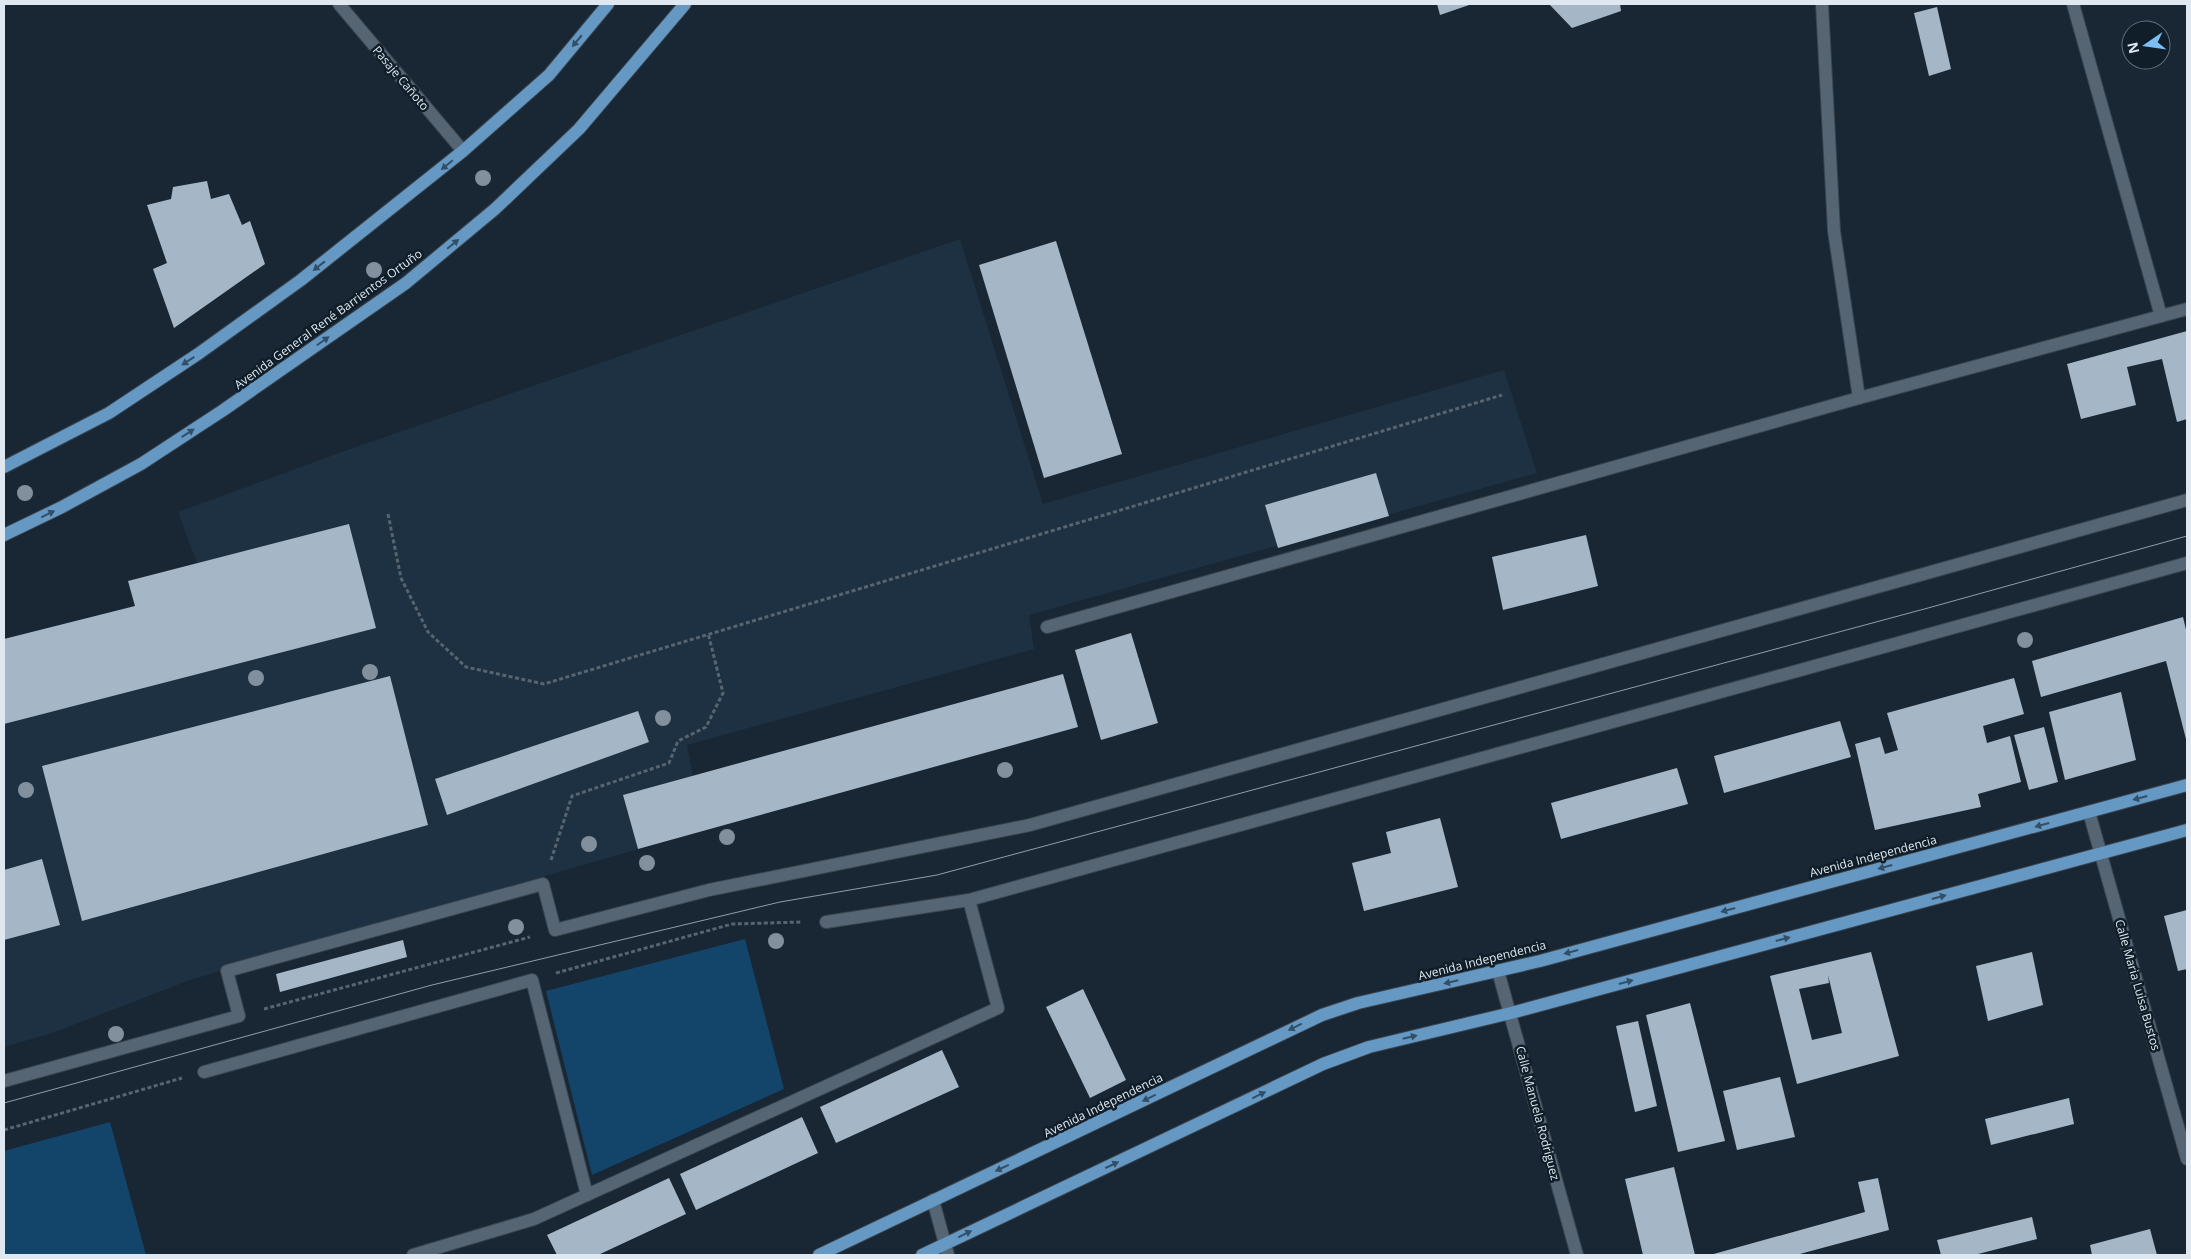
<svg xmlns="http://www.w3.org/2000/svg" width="2191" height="1259" font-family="'Open Sans',sans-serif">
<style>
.built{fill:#1d3142}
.green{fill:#13446a}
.building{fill:#a5b7c6;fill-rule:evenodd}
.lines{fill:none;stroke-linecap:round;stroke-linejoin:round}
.minor-casing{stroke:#39444e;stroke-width:14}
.major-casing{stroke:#39444e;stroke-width:14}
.path{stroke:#58646f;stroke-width:3;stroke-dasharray:4 2.5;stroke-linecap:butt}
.minor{stroke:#556573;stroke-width:12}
.major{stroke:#6599c4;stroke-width:12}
.tram{stroke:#919ca6;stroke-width:1}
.tree{fill:#82909e}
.oneway{fill:#324f67}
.labels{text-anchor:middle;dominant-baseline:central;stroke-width:5;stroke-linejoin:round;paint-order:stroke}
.street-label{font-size:12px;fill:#dfe8f0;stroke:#101e29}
</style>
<rect width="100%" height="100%" fill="#192734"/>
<path class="built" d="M960 239 1043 504 1504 370 1537 473 1029 615 1034 649 687 745 693 776 623 796 638 849 190 980 55 1032 4 1047V639L134 606 128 581 197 563 178 512 350 449Z"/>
<g class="green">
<path d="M745 939 784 1089 592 1175 546 991Z"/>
<path d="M110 1122 146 1255H4V1151Z"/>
</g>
<g class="building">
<path d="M1437 4H1472L1440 15Z"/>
<path d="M1549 4H1620L1621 11 1572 28Z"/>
<path d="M1937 7 1951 69 1929 76 1914 13Z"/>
<path d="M207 181 211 199 229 194 242 225 250 221 265 264 174 328 153 269 167 263 147 205 171 199 173 187Z"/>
<path d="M1056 241 1122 454 1044 478 979 265Z"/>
<path d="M2187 331V419L2177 422 2162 359 2127 367 2136 405 2081 419 2067 364Z"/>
<path d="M1376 473 1389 516 1278 548 1265 505Z"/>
<path d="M349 524 376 628 4 724V639L135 606 128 581Z"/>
<path d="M1586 535 1598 586 1503 610 1492 557Z"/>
<path d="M2183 617 2187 634V743L2166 661 2041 697 2032 661Z"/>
<path d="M1131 633 1158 723 1101 740 1075 650Z"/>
<path d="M1063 674 1078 727 638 849 623 795Z"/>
<path d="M390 676 428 825 82 921 42 766Z"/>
<path d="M2014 678 2024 714 1983 726 1987 743 2010 736 2021 782 1978 794 1981 807 1875 830 1855 744 1880 737 1885 754 1898 750 1887 713Z"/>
<path d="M2121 692 2136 760 2065 780 2049 712Z"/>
<path d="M638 711 649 742 447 815 435 779Z"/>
<path d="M1840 721 1851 757 1724 793 1714 756Z"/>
<path d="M2044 727 2058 782 2029 790 2014 735Z"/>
<path d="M1677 768 1688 804 1561 839 1551 803Z"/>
<path d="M1440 818 1458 887 1364 911 1352 863 1391 853 1386 832Z"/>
<path d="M42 859 60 925 4 940V870Z"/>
<path d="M2187 910V969L2178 971 2164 916Z"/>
<path d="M403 940 407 957 280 992 276 974Z"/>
<path d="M1871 952 1899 1056 1797 1084 1770 976ZM1828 975 1842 1033 1812 1040 1799 989 1829 983Z"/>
<path d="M2032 952 2043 1005 1988 1021 1976 966Z"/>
<path d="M1083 989 1126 1080 1090 1098 1046 1007Z"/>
<path d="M1690 1003 1725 1141 1678 1152 1646 1015Z"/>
<path d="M1638 1021 1657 1106 1635 1112 1616 1026Z"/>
<path d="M942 1050 959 1087 836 1143 820 1107Z"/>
<path d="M1780 1077 1795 1137 1737 1150 1723 1091Z"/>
<path d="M2069 1098 2074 1124 1991 1145 1985 1119Z"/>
<path d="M802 1117 818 1153 696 1210 680 1174Z"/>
<path d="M1674 1167 1695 1255H1643L1625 1179Z"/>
<path d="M669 1178 686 1214 598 1255H557L547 1235Z"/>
<path d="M1878 1178 1889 1230 1796 1255H1710L1865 1212 1858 1182Z"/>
<path d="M2032 1217 2037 1239 1974 1255H1941L1937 1240Z"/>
<path d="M2150 1229 2157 1255H2092L2090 1245Z"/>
</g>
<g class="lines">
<g class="minor-casing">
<g id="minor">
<path d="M339 4 463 151"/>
<path d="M1822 4 1834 231 1859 398"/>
<path d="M2073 4 2161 316"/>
<path d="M1047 627 1859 398 2187 309"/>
<path d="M2089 812 2187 1159"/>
<path d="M826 922 969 900 2187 563"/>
<path d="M1498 971 1577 1255"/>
<path d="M204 1072 532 980 587 1195"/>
<path d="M4 1081 239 1016 227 971 543 884 555 930 709 890 1030 825 2187 500"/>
<path d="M933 1200 948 1255"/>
<path d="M413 1255 534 1219 998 1008 969 900"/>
</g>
</g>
<g class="major-casing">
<g id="major">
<path d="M4 467 109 413 198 354 301 280 463 151 549 75 608 4"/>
<path d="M4 535 62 507 141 464 222 411 406 283 495 209 579 129 685 4"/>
<path d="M819 1255 1322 1015 1358 1003 1540 961 2187 785"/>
<path d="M922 1255 1323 1064 1369 1047 1511 1013 2187 830"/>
</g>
</g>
<g class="path">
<path d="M388 514 401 578 428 632 466 667 544 684 1502 395"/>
<path d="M551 860 572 796 669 763 678 741 706 727 723 693 708 633"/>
<path d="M556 973 732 924 801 922"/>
<path d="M264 1009 530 937"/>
<path d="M4 1130 182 1078"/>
</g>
<use href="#minor" class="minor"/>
<use href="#major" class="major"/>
<path class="tram" d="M4 1103 432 985 780 902 937 875 1928 608 2187 536"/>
</g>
<g class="tree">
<circle cx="483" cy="178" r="8"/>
<circle cx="374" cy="270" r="8"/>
<circle cx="25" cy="493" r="8"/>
<circle cx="2025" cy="640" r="8"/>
<circle cx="370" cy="672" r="8"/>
<circle cx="256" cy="678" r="8"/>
<circle cx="663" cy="718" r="8"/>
<circle cx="1005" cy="770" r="8"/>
<circle cx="26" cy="790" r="8"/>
<circle cx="727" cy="837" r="8"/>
<circle cx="589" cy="844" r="8"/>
<circle cx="647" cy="863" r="8"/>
<circle cx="516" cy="927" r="8"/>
<circle cx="776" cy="941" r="8"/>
<circle cx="116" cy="1034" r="8"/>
</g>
<defs><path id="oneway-solid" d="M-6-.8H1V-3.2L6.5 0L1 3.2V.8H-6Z" transform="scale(1.25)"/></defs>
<g class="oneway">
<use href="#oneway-solid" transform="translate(577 41) rotate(130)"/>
<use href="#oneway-solid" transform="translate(447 165) rotate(141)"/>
<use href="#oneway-solid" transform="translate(453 244) rotate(-39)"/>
<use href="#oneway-solid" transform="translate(319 266) rotate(142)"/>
<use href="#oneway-solid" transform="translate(323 341) rotate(-35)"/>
<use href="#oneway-solid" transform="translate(188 361) rotate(147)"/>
<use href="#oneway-solid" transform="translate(188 433) rotate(-33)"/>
<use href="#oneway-solid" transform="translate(48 514) rotate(-26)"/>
<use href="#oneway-solid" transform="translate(2140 798) rotate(165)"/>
<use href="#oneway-solid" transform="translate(2042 825) rotate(165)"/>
<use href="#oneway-solid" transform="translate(1885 867) rotate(165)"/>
<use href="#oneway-solid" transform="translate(1939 897) rotate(-15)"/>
<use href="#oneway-solid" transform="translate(1728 910) rotate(165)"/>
<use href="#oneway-solid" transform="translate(1783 939) rotate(-15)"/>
<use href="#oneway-solid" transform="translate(1571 952) rotate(165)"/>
<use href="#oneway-solid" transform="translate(1451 982) rotate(167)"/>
<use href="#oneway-solid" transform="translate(1626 982) rotate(-15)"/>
<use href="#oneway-solid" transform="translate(1295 1027) rotate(154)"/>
<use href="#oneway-solid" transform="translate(1410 1037) rotate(-13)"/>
<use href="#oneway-solid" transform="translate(1259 1095) rotate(-26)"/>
<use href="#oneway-solid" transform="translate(1149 1098) rotate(154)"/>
<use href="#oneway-solid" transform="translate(1112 1165) rotate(-25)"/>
<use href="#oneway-solid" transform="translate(1002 1168) rotate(155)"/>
<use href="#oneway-solid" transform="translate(965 1234) rotate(-26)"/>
</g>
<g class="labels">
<g class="street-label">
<text transform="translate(401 78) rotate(50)">Pasaje Cañoto</text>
<text transform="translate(328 319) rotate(-36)">Avenida General René Barrientos Ortuño</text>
<text transform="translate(1873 856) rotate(-15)">Avenida Independencia</text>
<text transform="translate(1482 960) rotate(-14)">Avenida Independencia</text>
<text transform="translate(2138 985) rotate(74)">Calle Maria Luisa Bustos</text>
<text transform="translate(1103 1105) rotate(-26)">Avenida Independencia</text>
<text transform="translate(1538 1113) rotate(75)">Calle Manuela Rodriguez</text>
</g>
</g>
<rect width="2191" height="1259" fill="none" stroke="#dfe8f0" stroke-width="10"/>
<g transform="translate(2146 45) rotate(257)"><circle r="24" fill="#101e29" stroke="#636f79"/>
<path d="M0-4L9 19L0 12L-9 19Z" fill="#7bbef8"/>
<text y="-8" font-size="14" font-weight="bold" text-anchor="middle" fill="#dfe8f0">N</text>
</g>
</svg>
